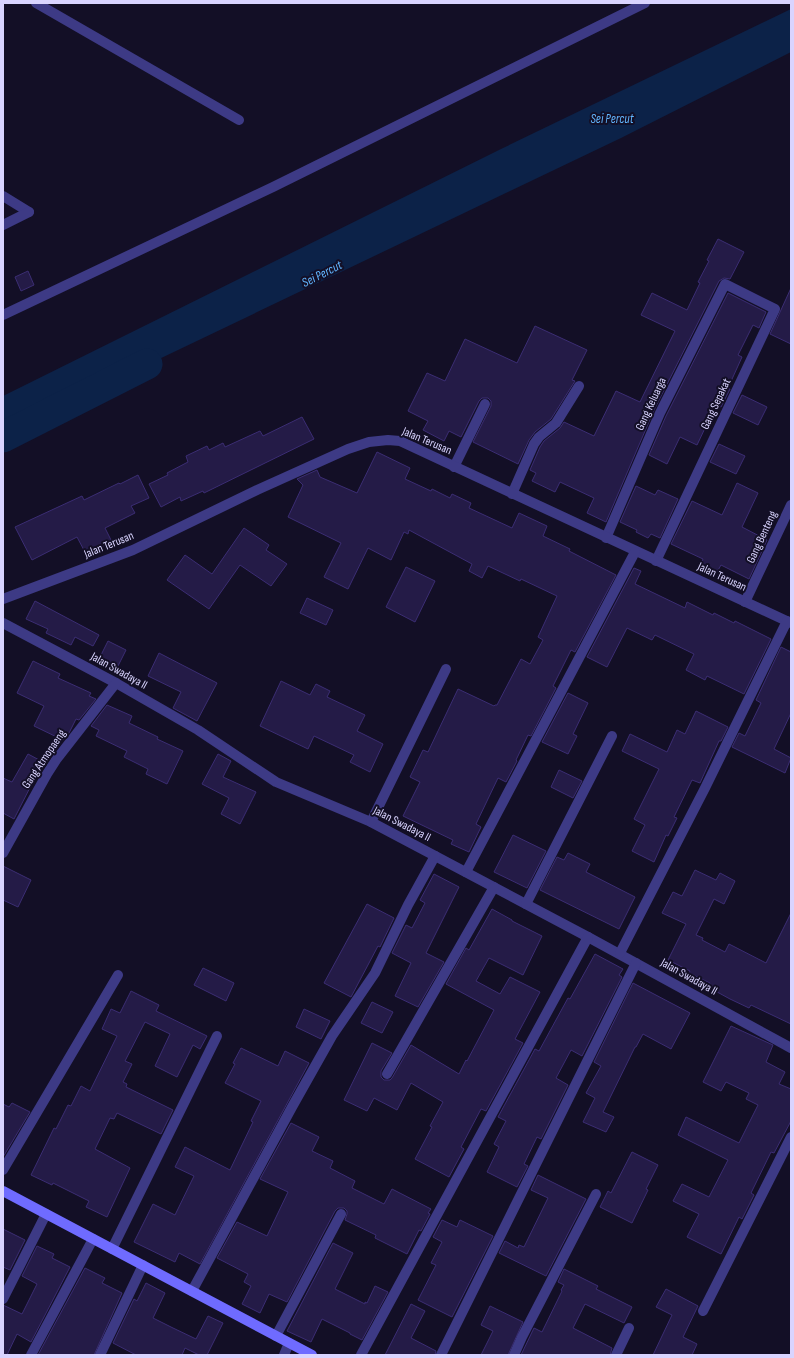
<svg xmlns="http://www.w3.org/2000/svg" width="794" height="1358" font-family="'Sofia Sans Condensed',sans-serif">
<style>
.water{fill:#0c2248}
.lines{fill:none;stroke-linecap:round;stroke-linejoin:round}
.river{stroke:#0c2248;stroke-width:31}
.building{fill:#241b47;stroke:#3b2d73}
.street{stroke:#3d3a85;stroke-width:10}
.secondary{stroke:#6f6bff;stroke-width:10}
.labels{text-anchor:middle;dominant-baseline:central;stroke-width:4;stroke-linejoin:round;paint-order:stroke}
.street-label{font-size:12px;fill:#d9d4ff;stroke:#130f26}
.water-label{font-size:13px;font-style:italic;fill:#62b6ff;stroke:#130f26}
</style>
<rect width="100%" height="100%" fill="#130f26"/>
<path class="water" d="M791 9V52L621 138 111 382 3 436V396L501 149Z"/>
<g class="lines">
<path class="river" d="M3 437 147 364"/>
</g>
<g class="building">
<path d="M718 239 744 252 730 279 724 278 719 281 654 410 606 522 587 513 594 498 560 482 555 492 532 481 536 473 530 470 540 447 544 441 560 428 564 422 594 436 616 391 640 402 675 331 641 315 652 293 687 310 700 283 698 282 709 261 707 260Z"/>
<path d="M28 271 34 285 21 291 15 277Z"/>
<path d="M791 288V344L770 334Z"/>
<path d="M728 293 766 312 759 328 753 325 738 355 742 357 728 388 730 389 721 407 716 405 697 445 680 437 667 464 649 455 666 416Z"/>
<path d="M535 326 587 350 572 380 575 381 551 419 535 432 529 440 518 464 473 442 491 406V401L488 398H482L479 401 461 437 449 431 444 441 423 430 428 421 408 411 427 373 445 381 465 339 517 363Z"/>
<path d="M742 395 767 407 758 425 733 413Z"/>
<path d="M302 417 314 439 204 493 203 491 181 501 180 497 161 507 149 484 168 475 167 473 188 462 186 456 207 446 209 450 223 443 225 447 260 431 263 436Z"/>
<path d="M719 444 745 456 736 474 710 462Z"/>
<path d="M377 452 410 468 405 479 431 491 432 489 450 498 452 494 471 503 469 508 512 528 519 513 547 526 543 536 570 549 569 551 616 575 575 652 571 650 553 686 556 688 531 736 528 735 516 760 517 761 506 782 498 778 476 824 481 827 469 852 451 844 453 840 403 816 420 782 410 777 423 750 428 752 458 689 494 706 495 705H497L521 659 530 664 543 640 538 637 557 596 521 579 520 581 488 566 482 578 469 571 472 564 409 530 408 534 404 532 391 560 368 548 348 589 324 577 341 543 288 517 303 485 297 479 317 470 320 477 357 493Z"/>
<path d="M138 475 149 498 131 506 135 513 105 528 112 542 86 554 77 537 32 560 15 527 82 496 84 500 119 483 120 484Z"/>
<path d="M737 483 758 493 742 527 767 540 749 579 721 565 717 572 701 564 703 559 671 544 692 501 722 515Z"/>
<path d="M636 486 655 495 658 490 678 499 660 538 651 534 648 538 636 532 637 530 620 522Z"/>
<path d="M244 528 269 545 266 550 287 564 271 586 240 565 209 609 167 580 185 555 212 574Z"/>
<path d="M406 567 435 581 415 622 386 607Z"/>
<path d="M634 568 641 571 635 584 685 608 687 602 713 615 714 613 734 623 735 621 771 639 744 694 707 676 705 680 686 670 694 654 655 635 652 640 627 628 607 667 587 657Z"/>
<path d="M307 598 333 610 326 625 300 613Z"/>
<path d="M35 601 99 635 93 646 75 637 71 645 46 633 48 629 26 619Z"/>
<path d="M108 641 126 650 115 672 97 663Z"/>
<path d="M781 647 791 652V713L774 749 791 758 785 773 732 747 739 733 745 736 761 703 756 700Z"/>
<path d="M159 653 217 683 197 721 173 708 181 692 148 676Z"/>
<path d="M33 661 60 674 58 678 91 693 89 696 96 699 79 720 76 719 69 733 63 740 34 726 44 706 17 693Z"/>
<path d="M281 681 310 695 316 684 330 691 327 697 365 715 357 731 383 744 370 772 350 762 354 755 314 736 308 749 260 726Z"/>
<path d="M568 693 588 703 573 734 577 736 568 754 542 742Z"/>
<path d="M107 705 132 716 129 723 158 737 157 739 183 751 167 784 146 774 148 769 124 757 127 751 96 736 99 730 91 726Z"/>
<path d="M696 711 728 727 721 741H719L700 783 692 780 674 817 677 818 668 836 666 835 654 862 632 851 645 825 634 819 659 769 622 751 630 734 667 752 677 730 685 734Z"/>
<path d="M28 754 43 762 14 819 3 813V778L12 782Z"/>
<path d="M218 754 231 761 223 777 256 792 240 824 221 814 229 798 202 784Z"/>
<path d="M559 770 582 781 573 798 551 787Z"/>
<path d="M513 835 546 851 527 888 494 872Z"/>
<path d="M568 853 590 864 586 872 635 897 619 929 540 890 557 857 564 860Z"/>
<path d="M3 866 31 880 18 907 3 900Z"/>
<path d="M695 870 716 880 720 873 735 881 724 904 714 899 696 935 703 938 702 940 725 952 729 944 766 963 791 913V1024L751 1005 749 1008 730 999 708 987 710 983 689 973 690 971 668 960 686 924 662 913 673 892 682 896Z"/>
<path d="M434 874 459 887 426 953 444 962 418 1007 395 996 411 963 392 953 406 925 412 928 425 903 420 900Z"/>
<path d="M367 904 394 918 380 947 378 946 351 997 324 983Z"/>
<path d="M492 909 512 920V921L542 936 523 975 489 958 476 981 500 994 510 977 540 992 515 1039 523 1043 486 1111 481 1109 461 1147 464 1149 449 1177 415 1159 432 1127 430 1126 443 1102 411 1083 397 1110 374 1098 367 1111 344 1100 372 1043 392 1053 381 1071V1077L384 1080H390L392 1078 411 1045 459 1074 466 1060 467 1061 494 1010 446 984 466 948 469 950Z"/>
<path d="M595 954 623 969 619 975 622 977 582 1056 571 1050 556 1078 568 1085 541 1139 537 1137 524 1164 528 1166 517 1187 487 1172 499 1147 494 1144 506 1121 498 1117 535 1049 539 1051 568 998 570 999Z"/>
<path d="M203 968 234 983 226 1001 194 985Z"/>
<path d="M633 983 690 1013 671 1049 643 1034 636 1047H635L603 1112 614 1117 606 1132 583 1122 595 1098 586 1093 601 1066 594 1062Z"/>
<path d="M131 991 159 1005 156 1011 207 1036 200 1049 193 1045 177 1077 155 1066 170 1034 145 1022 125 1061 132 1064 123 1082 127 1084 126 1087 173 1110 161 1134 117 1113 114 1119 110 1118 95 1149 130 1168 107 1217 86 1207 89 1201 53 1183 52 1185 31 1175 54 1128 56 1129 68 1105 71 1106 81 1086 90 1091 117 1036 102 1029 111 1009 120 1013Z"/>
<path d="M372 1002 393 1012 382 1033 361 1023Z"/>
<path d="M304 1009 330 1021 321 1039 296 1027Z"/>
<path d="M731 1026 773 1045 766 1062 785 1072 779 1084 791 1089V1121L774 1153 771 1152 751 1193 754 1195 742 1219 739 1217 721 1254 687 1237 699 1214 673 1201 682 1184 709 1197 728 1160 678 1135 686 1117 739 1143 758 1105 746 1099 749 1093 726 1082 721 1091 703 1082Z"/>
<path d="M241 1048 278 1066 285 1051 309 1063 200 1264 179 1253 175 1262 134 1242 153 1204 175 1215 194 1176 175 1167 185 1147 230 1170 253 1122 251 1121 261 1101 225 1083 235 1064 233 1063Z"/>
<path d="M12 1103 30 1112 3 1157V1104L9 1107Z"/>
<path d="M291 1123 319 1137 312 1151 333 1161 330 1168 355 1181 352 1188 384 1204 392 1189 431 1209 428 1213 430 1214 421 1231 419 1230 407 1254 375 1238 376 1235 345 1220 347 1214V1211L344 1208H338L335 1211 287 1302 269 1294 260 1313 242 1304 251 1286 244 1282 248 1274 217 1258 237 1222 267 1236 288 1192 260 1179Z"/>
<path d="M632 1152 658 1165 646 1189 648 1190 632 1223 600 1207 608 1191 611 1193Z"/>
<path d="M538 1175 586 1199 546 1276 499 1253 505 1241 518 1248 519 1245 524 1247 548 1198 531 1190Z"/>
<path d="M442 1220 457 1227 460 1220 493 1236 452 1317 418 1300 436 1265 431 1263 442 1242 433 1237Z"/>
<path d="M3 1229 25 1240 10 1270 3 1267Z"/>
<path d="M333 1243 353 1253 335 1289 365 1304V1302L367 1303 375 1286 388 1292 362 1340 350 1334V1333L322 1319 311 1342 287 1331Z"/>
<path d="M37 1246 54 1254 52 1258 70 1267 31 1342 17 1334 7 1355H3V1305L22 1314 37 1284 22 1276Z"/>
<path d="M85 1268 105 1278 102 1283 122 1293 94 1355H38Z"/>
<path d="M564 1269 598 1286 596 1289 632 1307 624 1323 585 1304 573 1328 612 1348 610 1355H521L534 1328 542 1332 562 1291 561 1290 564 1285 558 1282Z"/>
<path d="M146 1283 165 1293 153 1318 173 1328 196 1339 208 1316 223 1323 207 1355H199L185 1348 182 1355H136L113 1343 134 1299 137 1301Z"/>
<path d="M666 1289 698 1306 683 1337 697 1344 692 1355H653L672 1315 656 1307Z"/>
<path d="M411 1304 425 1311 411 1338 436 1351 435 1355H385Z"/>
<path d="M490 1306 523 1322 508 1355H481L493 1331 481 1325Z"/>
</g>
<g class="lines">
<g class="street">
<path d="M36 3 239 120"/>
<path d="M3 196 29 212"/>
<path d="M3 225 29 212"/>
<path d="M3 315 273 187 645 3"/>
<path d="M454 467 485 404"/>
<path d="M512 494 534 444 539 437 556 423 579 386"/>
<path d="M606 538 660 413 725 284 775 309 656 561"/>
<path d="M3 599 133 550 257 490 348 449 369 442 388 440 400 441 791 623"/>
<path d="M745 602 791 505"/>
<path d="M3 623 116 683 198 730 276 782 371 822 588 937 791 1048"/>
<path d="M371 822 446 669"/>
<path d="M3 853 47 774 56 760 116 683"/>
<path d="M466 872 635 552"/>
<path d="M526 904 612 736"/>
<path d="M620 953 705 788 787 621"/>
<path d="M387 1074 494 887"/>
<path d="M3 1170 118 975"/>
<path d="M112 1249 217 1036"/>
<path d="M192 1291 292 1107 332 1036 375 973 408 905 435 856"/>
<path d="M3 1299 46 1214"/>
<path d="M703 1311 791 1137"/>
<path d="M276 1336 341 1214"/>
<path d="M31 1355 93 1239"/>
<path d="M100 1355 143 1265"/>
<path d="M284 1355 289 1343"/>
<path d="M361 1355 588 937"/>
<path d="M441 1355 636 963"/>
<path d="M514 1355 522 1337 596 1194"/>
<path d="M616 1355 629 1328"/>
</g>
<path class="secondary" d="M3 1191 312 1355"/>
</g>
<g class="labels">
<g class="street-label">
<text transform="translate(651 404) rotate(-65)">Gang Keluarga</text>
<text transform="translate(716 404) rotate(-65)">Gang Sepakat</text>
<text transform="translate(427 441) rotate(23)">Jalan Terusan</text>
<text transform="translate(762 537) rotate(-65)">Gang Benteng</text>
<text transform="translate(109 545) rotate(-22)">Jalan Terusan</text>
<text transform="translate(722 577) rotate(25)">Jalan Terusan</text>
<text transform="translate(119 671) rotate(29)">Jalan Swadaya II</text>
<text transform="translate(44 759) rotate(-56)">Gang Atmopaeng</text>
<text transform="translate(402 824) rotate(27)">Jalan Swadaya II</text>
<text transform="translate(689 977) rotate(29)">Jalan Swadaya II</text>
</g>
<g class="water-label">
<text x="612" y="119">Sei Percut</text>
<text transform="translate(322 274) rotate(-27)">Sei Percut</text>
</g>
</g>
<rect width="794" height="1358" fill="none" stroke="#d9d4ff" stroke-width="8"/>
</svg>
